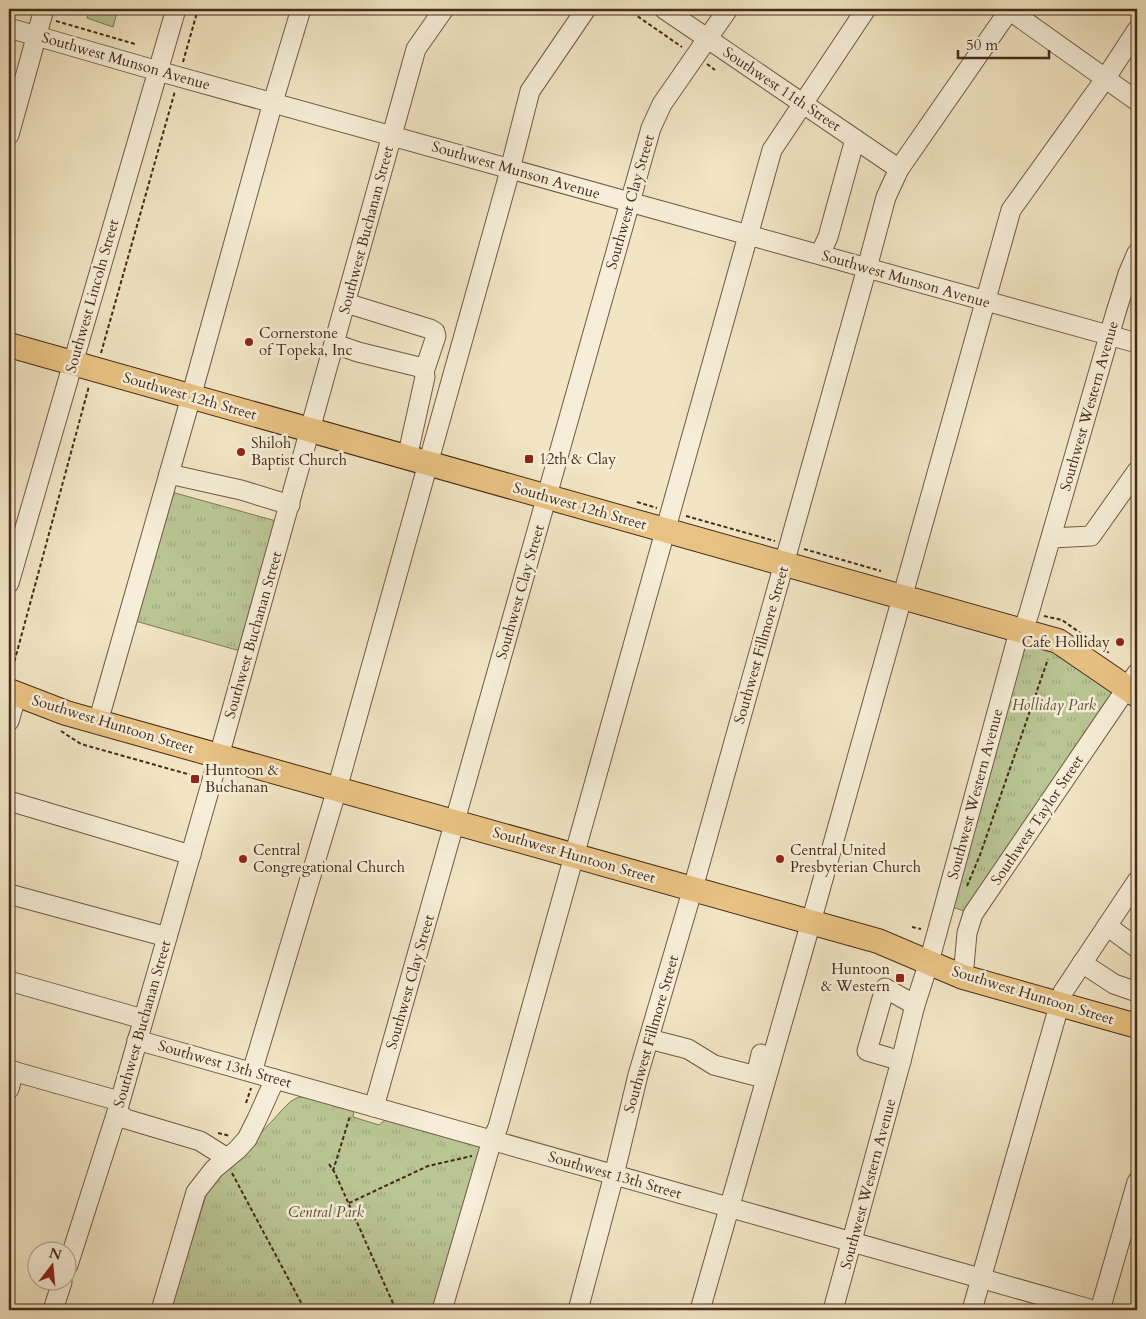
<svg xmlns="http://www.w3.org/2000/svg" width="1146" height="1319" font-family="Cardo,serif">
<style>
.grass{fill:url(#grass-tufts);stroke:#807856}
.pitch{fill:#bac594;stroke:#807856}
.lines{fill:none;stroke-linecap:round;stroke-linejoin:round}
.minor-casing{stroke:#715a44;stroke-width:21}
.major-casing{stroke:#462b19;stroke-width:26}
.path{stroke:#462b19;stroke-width:2;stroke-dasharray:4 2.5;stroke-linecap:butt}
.minor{stroke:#f6eed8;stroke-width:19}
.major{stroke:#e8c282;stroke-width:24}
.poi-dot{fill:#8f2418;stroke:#f6eed8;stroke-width:2}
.labels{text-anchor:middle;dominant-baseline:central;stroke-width:5;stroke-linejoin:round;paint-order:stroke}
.street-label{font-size:15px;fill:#462b19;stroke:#f6eed8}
.poi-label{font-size:15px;fill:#462b19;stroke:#f6eed8;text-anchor:start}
.park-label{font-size:15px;font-style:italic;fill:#5d4a32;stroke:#f6eed8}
</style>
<defs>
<pattern id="grass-tufts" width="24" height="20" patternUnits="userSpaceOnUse" patternTransform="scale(1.25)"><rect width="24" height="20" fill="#bac594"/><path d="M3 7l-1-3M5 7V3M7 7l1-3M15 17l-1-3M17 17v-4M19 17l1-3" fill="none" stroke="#a1a97f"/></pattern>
</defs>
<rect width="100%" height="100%" fill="#f1e5c3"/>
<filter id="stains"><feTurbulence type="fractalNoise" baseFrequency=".004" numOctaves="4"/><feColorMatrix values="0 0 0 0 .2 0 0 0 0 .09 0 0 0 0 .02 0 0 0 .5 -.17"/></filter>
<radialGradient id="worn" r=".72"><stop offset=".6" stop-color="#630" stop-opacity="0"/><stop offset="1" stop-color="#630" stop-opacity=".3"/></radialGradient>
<g class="grass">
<path d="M168 491 276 521 240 651 132 620Z"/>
<path d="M1029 644C1051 642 1097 679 1116 692L973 902 964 911 952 907 1022 651Z"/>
<path d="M299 1097H312L354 1111 353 1117 379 1125 386 1119 485 1146 435 1310H170L208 1189 226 1170 247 1153 261 1133 283 1109 291 1101Z"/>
</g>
<path class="pitch" d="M90 9H118L113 27 87 18Z"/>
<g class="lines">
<g class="minor-casing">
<g id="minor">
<path d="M664 9 899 169"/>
<path d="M1009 10 1137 101"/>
<path d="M9 28 158 71 1137 343"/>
<path d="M9 135 44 9"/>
<path d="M820 254 828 237 855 139"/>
<path d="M346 303 430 329 435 332 436 336 424 372"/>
<path d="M335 344 358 352 419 367 424 371 425 377 407 458"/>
<path d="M169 474 241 490 290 505"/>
<path d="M1051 538 1091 536 1137 471"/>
<path d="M9 583 176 9"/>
<path d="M9 721 17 694"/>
<path d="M98 722 191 397 273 102 301 9"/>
<path d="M9 801 191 855"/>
<path d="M9 894 167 937"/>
<path d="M1107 926 1137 948"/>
<path d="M1082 963 1114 984 1137 992"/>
<path d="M963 977 967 933 973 914 1137 673"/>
<path d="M9 981 143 1019"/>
<path d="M649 1039 688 1049 714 1065 756 1076 761 1054"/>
<path d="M137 1040 1093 1310"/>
<path d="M901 1061 867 1051 885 988 915 1005"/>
<path d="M9 1070 119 1101"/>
<path d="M252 1072 337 789 506 185 530 91 586 9"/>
<path d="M9 1089 14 1071"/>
<path d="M374 1107 651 128 662 104 728 9"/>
<path d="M117 1112 126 1119 200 1141 227 1158"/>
<path d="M68 1265 117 1112 219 756 416 49 444 9"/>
<path d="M53 1310 62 1282"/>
<path d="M161 1310 196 1192 214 1169 237 1150 247 1139 257 1119 275 1079"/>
<path d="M442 1310 492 1140 498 1127 772 150 866 9"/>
<path d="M578 1310 614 1175 638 1075 693 888 867 268 886 197 899 169 1010 9"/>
<path d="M700 1310 811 922 1011 210 1105 79 1137 30"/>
<path d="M833 1310 901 1061 915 1005 929 962 1017 639 1023 631 1029 613 1116 312 1128 274 1137 253"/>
<path d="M972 1310 1063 992 1137 881"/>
<path d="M1100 1310 1137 1182"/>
</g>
</g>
<g class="major-casing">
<g id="major">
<path d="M9 345 1058 641 1137 695"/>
<path d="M9 691 66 713 98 722 878 941 963 977 1137 1026"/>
</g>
</g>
<g class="path">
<path d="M13 9 27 13"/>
<path d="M627 9 682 47"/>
<path d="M56 21 135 44"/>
<path d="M183 62 198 9"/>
<path d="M707 64 715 70"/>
<path d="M101 353 175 91"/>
<path d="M637 502 657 508"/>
<path d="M686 516 775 541"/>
<path d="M804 549 881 571"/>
<path d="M1044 616 1062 620 1109 653"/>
<path d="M11 674 89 386"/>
<path d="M61 731 81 744 198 777"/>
<path d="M227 785 236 788"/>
<path d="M967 886 980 855 1048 659"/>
<path d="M912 927 921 929"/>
<path d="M246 1103 251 1088"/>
<path d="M218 1133 230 1136"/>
<path d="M329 1164 335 1173 396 1310"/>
<path d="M333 1171 350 1116"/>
<path d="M232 1173 305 1310"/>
<path d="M349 1203 428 1166 472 1156"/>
</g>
<use href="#minor" class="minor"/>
<use href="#major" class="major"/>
</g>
<g class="poi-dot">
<circle cx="249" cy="342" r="5"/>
<circle cx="241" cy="452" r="5"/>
<rect x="524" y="454" width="10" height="10" rx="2.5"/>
<circle cx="1120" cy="642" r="5"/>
<rect x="190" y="774" width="10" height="10" rx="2.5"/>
<circle cx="243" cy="859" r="5"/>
<circle cx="780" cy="859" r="5"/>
<rect x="895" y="973" width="10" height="10" rx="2.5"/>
</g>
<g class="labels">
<g class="street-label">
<text transform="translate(126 61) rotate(16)">Southwest Munson Avenue</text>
<text transform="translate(782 89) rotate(34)">Southwest 11th Street</text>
<text transform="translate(516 170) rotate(16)">Southwest Munson Avenue</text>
<text transform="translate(630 202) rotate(-74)">Southwest Clay Street</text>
<text transform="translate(366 230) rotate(-75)">Southwest Buchanan Street</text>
<text transform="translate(906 279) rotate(16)">Southwest Munson Avenue</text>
<text transform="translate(92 296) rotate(-74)">Southwest Lincoln Street</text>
<text transform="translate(190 396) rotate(16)">Southwest 12th Street</text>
<text transform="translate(1089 406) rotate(-74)">Southwest Western Avenue</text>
<text transform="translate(580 506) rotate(16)">Southwest 12th Street</text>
<text transform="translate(520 592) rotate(-74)">Southwest Clay Street</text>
<text transform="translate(253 635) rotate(-74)">Southwest Buchanan Street</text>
<text transform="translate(761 645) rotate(-74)">Southwest Fillmore Street</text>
<text transform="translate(113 724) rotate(17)">Southwest Huntoon Street</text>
<text transform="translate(975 794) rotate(-75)">Southwest Western Avenue</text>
<text transform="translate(1037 820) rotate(-56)">Southwest Taylor Street</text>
<text transform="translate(574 855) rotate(16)">Southwest Huntoon Street</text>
<text transform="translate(410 982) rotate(-74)">Southwest Clay Street</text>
<text transform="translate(1033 995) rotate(17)">Southwest Huntoon Street</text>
<text transform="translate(142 1024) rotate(-74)">Southwest Buchanan Street</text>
<text transform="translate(651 1034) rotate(-74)">Southwest Fillmore Street</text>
<text transform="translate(225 1064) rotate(16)">Southwest 13th Street</text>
<text transform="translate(615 1175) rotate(16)">Southwest 13th Street</text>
<text transform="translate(868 1184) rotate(-75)">Southwest Western Avenue</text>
</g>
<g class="poi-label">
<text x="259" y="333">Cornerstone<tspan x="259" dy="17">of Topeka, Inc</tspan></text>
<text x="251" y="443">Shiloh<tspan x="251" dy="17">Baptist Church</tspan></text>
<text x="539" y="459">12th &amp; Clay</text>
<text x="1110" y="642" text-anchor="end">Cafe Holliday</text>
<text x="205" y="770">Huntoon &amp;<tspan x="205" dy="17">Buchanan</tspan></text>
<text x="253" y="850">Central<tspan x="253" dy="17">Congregational Church</tspan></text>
<text x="790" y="850">Central United<tspan x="790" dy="17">Presbyterian Church</tspan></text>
<text x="890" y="969" text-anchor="end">Huntoon<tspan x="890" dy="17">&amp; Western</tspan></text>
</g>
<g class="park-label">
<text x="1054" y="705">Holliday Park</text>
<text x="326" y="1212">Central Park</text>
</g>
</g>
<rect width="1146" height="1319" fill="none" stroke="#f1e5c3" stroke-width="30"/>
<rect x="10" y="10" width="1126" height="1299" fill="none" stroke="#462b19" stroke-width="2.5"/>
<rect x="15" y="15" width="1116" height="1289" fill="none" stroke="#462b19"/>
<g transform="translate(52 1266) rotate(16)"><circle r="24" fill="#f6eed8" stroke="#b0a08c"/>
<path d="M0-4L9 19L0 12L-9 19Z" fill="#8f2418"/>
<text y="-8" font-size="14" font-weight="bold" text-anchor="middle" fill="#462b19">N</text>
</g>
<path d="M958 50v8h91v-8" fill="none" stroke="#462b19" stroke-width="2.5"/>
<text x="966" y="50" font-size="15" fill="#462b19" stroke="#f6eed8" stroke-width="4" paint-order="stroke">50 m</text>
<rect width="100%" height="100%" filter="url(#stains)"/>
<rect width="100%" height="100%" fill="url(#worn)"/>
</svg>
